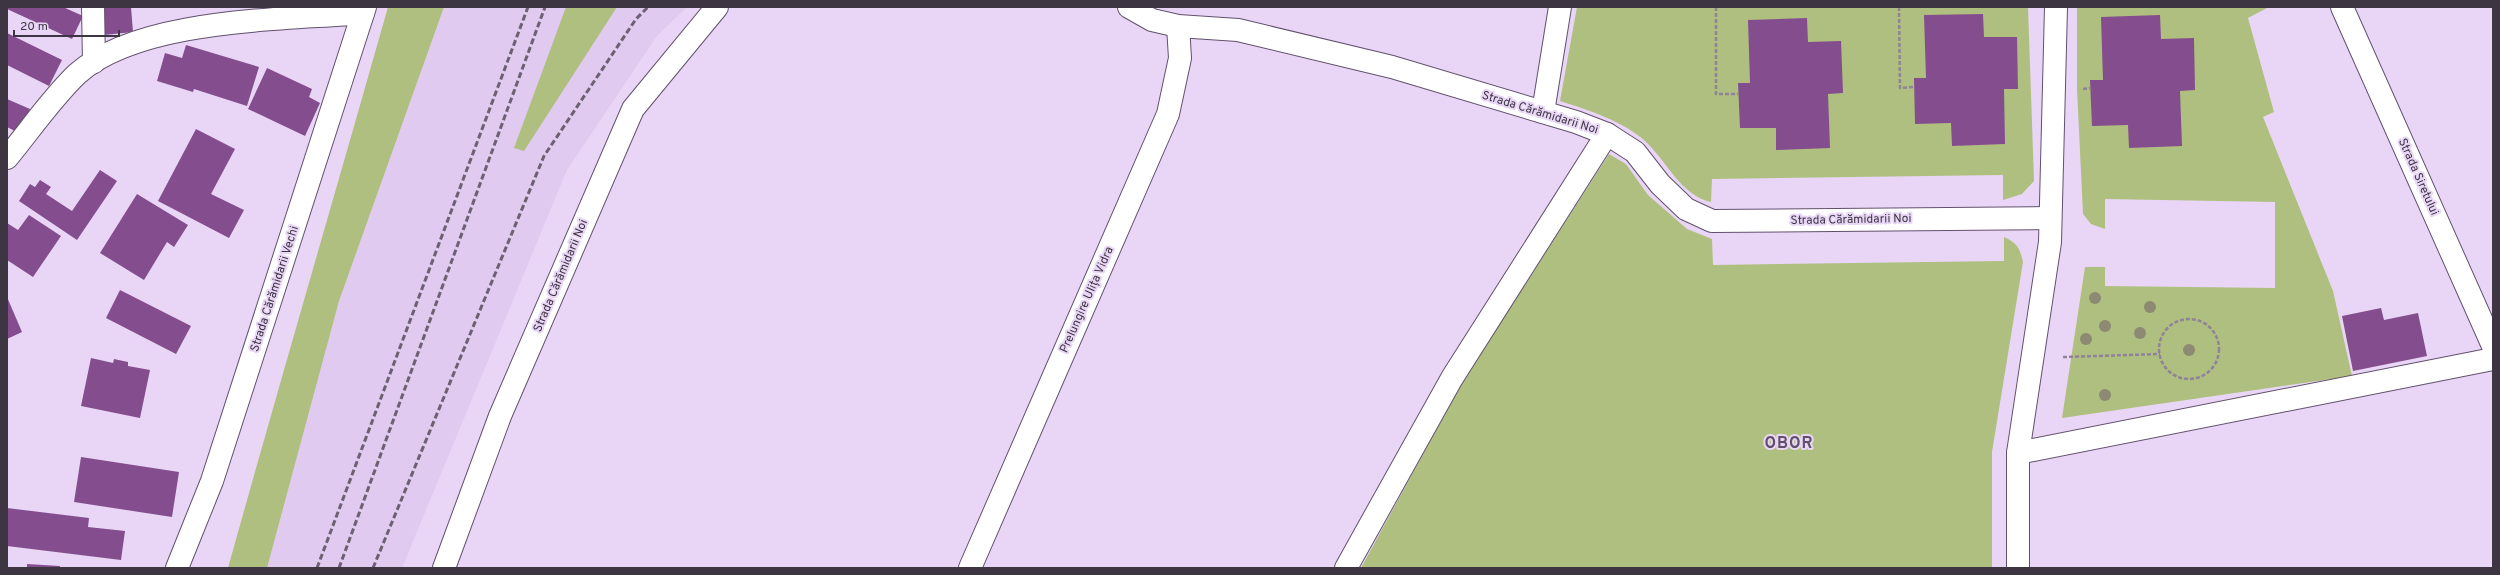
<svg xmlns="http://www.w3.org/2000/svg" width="2500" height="575" font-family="Overpass,sans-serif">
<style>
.built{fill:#e1caf0}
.green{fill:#afbf7f}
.building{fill:#844d8e}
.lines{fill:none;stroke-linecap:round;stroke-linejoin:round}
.street-casing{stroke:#62516d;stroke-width:24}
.secondary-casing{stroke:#62516d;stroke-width:24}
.path{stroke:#908399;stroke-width:2.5;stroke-dasharray:4 2;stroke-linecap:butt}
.street{stroke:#fff;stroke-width:22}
.secondary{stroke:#fff;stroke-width:22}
.rail{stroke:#6b6172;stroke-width:3;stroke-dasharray:6 3;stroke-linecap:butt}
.tree{fill:#8c8a73}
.labels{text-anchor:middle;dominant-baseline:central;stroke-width:4;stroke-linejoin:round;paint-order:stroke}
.street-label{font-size:12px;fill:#3d3642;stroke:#e9d6f6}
.district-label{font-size:16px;font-weight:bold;letter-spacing:1px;fill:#604f6a;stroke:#e9d6f6}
</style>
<rect width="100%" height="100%" fill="#e9d6f6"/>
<path class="built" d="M444 7H687L657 36 567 170 402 568H267L339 301Z"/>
<g class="green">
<path d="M388 7H444L339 301 267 568H228C280 381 335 194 388 7Z"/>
<path d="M566 7H617L524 151 514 148Z"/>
<path d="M1577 7H2028L2034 181 2022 194 2003 200V175L1712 179 1711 202C1680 195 1667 161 1645 141 1623 121 1588 110 1560 101Z"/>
<path d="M2077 7H2269L2248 18 2274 112 2263 117 2333 291 2352 376 2062 418 2085 267H2105V286L2275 288V202L2105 199V229L2091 224 2083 214 2077 89Z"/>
<path d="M1609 154 1626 164 1648 195 1687 229 1712 239 1713 265 2004 261V237C2017 243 2020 248 2023 262L1992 452V568H1361L1463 381Z"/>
</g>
<g class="building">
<path d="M7 7H63L83 16 72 39 7 9Z"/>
<path d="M102 7H131L133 32 104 35Z"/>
<path d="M1983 14 1984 37H2017L2018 89H2004L2005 144 1952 146 1951 123 1915 124 1914 78H1926L1924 15Z"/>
<path d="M2160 15 2161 39 2194 38 2195 90 2180 91 2182 146 2129 148 2128 125 2092 126 2090 80H2103L2101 17Z"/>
<path d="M1807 18 1808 42 1841 41 1843 93 1828 94 1830 148 1776 150V128H1740L1738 83H1750L1748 20Z"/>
<path d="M7 33 62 60 49 86 7 65Z"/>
<path d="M186 45 259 67 247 106 194 89 193 92 157 81 165 53 182 58Z"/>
<path d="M267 68 312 89 309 97 320 103 305 136 248 109Z"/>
<path d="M7 99 30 109 19 133 7 127Z"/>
<path d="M196 129 235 149 211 194 244 210 229 238 158 201Z"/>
<path d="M100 170 117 181 77 240 19 201 30 184 35 187 40 180 51 187 46 194 72 211Z"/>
<path d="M137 194 188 225 174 247 167 242 144 280 100 253Z"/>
<path d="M29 215 61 236 33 277 7 260V223L18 230Z"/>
<path d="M120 290 191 326 176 354 106 318Z"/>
<path d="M7 297 22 332 7 339Z"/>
<path d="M2381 308 2384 320 2418 313 2427 356 2353 371 2342 316Z"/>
<path d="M91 358 113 363 114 359 128 362V366L150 370 140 418 81 406Z"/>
<path d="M81 457 179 472 172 517 74 502Z"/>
<path d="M7 508 89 518 88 527 125 531 121 560 7 546Z"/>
<path d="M27 564 60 566V568H27Z"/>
</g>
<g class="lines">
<g class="street-casing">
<g id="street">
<path d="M93 7 94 62"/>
<path d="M1129 7 1152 20 1178 26 1238 30 1392 67 1576 122 1607 134 1635 152 1660 184 1686 209 1712 221 2050 218"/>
<path d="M2342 7 2493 346"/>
<path d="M1543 112 1560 7"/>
<path d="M7 158C30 130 51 99 77 74 139 18 283 20 363 13"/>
<path d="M2018 453 2493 359"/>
<path d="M444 568 500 416 633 109 717 7"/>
<path d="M970 568 1168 114 1180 58 1178 26"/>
<path d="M1346 568 1452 378 1607 134"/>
<path d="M2018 568V453L2050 242 2056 7"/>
</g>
</g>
<g class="secondary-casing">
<path id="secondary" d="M177 568 212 481 365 7"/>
</g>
<g class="path">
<path d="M1716 7V94H1738"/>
<path d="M1899 7 1900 88 1914 87"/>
<path d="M2083 89 2091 88"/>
<circle cx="2189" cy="349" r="30"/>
<path d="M2063 357 2160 354"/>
</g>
<use href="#street" class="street"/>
<use href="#secondary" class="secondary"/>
<g class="rail">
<path d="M317 568 528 7"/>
<path d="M339 568 545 7"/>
<path d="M373 568 544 156 636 19 648 7"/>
</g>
</g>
<g class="tree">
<circle cx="2095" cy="298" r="6"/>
<circle cx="2150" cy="307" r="6"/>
<circle cx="2105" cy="326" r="6"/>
<circle cx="2140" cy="333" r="6"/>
<circle cx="2086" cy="339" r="6"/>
<circle cx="2189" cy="350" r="6"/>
<circle cx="2105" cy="395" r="6"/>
</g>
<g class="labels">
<g class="street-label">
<text transform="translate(1540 113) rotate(17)">Strada Cărămidarii Noi</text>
<text transform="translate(2418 177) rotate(66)">Strada Siretului</text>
<text transform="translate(1851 220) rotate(-1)">Strada Cărămidarii Noi</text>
<text transform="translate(561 276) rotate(-67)">Strada Cărămidarii Noi</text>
<text transform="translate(275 289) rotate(-72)">Strada Cărămidarii Vechi</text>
<text transform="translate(1087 300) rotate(-66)">Prelungire Ulița Vidra</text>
</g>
<g class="district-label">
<text x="1789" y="444">OBOR</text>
</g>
</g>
<rect width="2500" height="575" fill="none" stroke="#3d3642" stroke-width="16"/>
<path d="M14 30v6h105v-6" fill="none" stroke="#3d3642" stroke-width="2"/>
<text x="20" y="30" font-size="12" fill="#3d3642" stroke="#e9d6f6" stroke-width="3" paint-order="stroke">20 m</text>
</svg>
